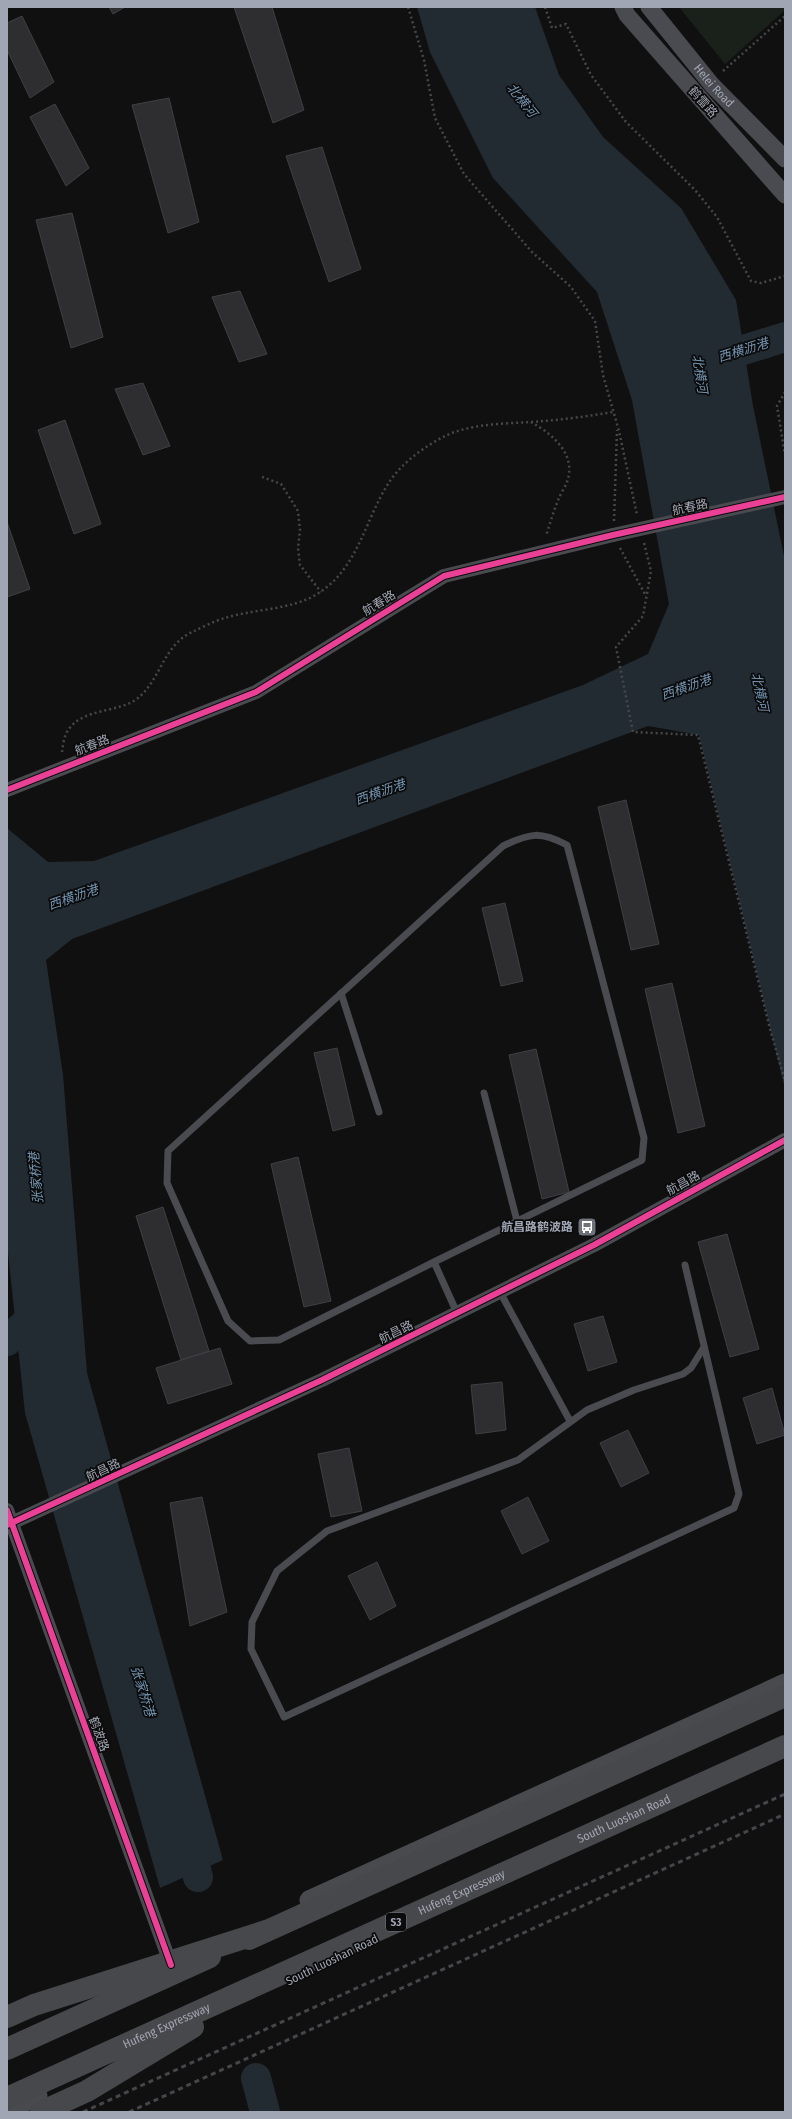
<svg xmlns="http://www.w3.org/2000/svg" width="792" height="2119" font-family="'Fira Sans Condensed','Noto Sans SC',sans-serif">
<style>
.green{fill:#1a211b}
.water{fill:#232b32}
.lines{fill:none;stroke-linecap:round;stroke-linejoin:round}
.river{stroke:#232b32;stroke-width:30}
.building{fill:#2e2e30;stroke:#3e4045}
.path{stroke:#46474b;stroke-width:2.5;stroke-dasharray:2 3;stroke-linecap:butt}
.service{stroke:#4a4b50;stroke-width:7}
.minor{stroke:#4a4b50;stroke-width:14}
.tertiary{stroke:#4a4b50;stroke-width:17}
.secondary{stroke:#484a4e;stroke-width:19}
.motorway{stroke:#47484b;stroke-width:22}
.rail{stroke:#45464a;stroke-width:3;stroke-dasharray:5 4;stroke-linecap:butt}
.minor-bridge{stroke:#4a4b50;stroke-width:14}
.motorway-bridge{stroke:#47484b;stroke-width:22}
.cycleway-casing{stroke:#0b0b0c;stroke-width:8}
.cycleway{stroke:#ea4096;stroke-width:6}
.labels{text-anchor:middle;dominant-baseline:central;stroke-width:3.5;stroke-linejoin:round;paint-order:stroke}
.shield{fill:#0b0b0c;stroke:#737881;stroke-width:1}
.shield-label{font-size:11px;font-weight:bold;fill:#a0a6b3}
.street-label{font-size:12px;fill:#a0a6b3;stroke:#0b0b0c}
.poi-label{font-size:12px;font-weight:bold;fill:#a0a6b3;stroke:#0b0b0c;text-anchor:end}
.water-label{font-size:13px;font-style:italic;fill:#7395b2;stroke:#0b0b0c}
</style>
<rect width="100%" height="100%" fill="#101011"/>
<path class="green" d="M679 7H785V10L725 64Z"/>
<path class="water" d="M417 7H535L559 75 603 137 681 208 736 300 753 406 785 561V1089L699 735 648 726 72 939 46 960 63 1075 87 1373 223 1860 160 1888 25 1413 7 1243V828L48 862 94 861 583 685 648 654 669 604 632 400 597 292 493 178 430 52Z"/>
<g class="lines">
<g class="river">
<path d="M705 362 785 337"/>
<path d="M7 1341 46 1304"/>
<path d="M185 1832 198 1877"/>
<path d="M256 2078 265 2112"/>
</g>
</g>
<g class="building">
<path d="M109 7H125L113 14Z"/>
<path d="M234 7H272L304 110 273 123Z"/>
<path d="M22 16 54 82 30 98 7 50V23Z"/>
<path d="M169 98 199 222 168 233 132 105Z"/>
<path d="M55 104 89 168 66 186 30 117Z"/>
<path d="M322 147 361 269 329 282 286 156Z"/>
<path d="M72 213 103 337 71 348 36 220Z"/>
<path d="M240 291 267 354 239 362 212 297Z"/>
<path d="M143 383 170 446 143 455 115 389Z"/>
<path d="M65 420 101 524 74 534 38 430Z"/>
<path d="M7 522 30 589 7 597Z"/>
<path d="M626 800 659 944 631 950 598 807Z"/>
<path d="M505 903 523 981 501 986 482 908Z"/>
<path d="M672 983 705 1126 678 1133 645 989Z"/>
<path d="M337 1048 355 1125 333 1131 314 1053Z"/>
<path d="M536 1049 569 1192 542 1199 509 1055Z"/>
<path d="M298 1157 331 1301 304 1307 271 1164Z"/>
<path d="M163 1207 209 1351 181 1360 136 1216Z"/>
<path d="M727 1234 759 1349 730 1357 698 1242Z"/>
<path d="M603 1316 617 1362 588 1371 574 1324Z"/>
<path d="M220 1348 232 1384 168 1404 156 1368Z"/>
<path d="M502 1382 506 1430 476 1434 471 1385Z"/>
<path d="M772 1388 785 1435 757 1444 743 1398Z"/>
<path d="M628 1430 649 1473 621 1487 600 1443Z"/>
<path d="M349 1448 362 1511 331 1517 318 1454Z"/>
<path d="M202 1497 227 1612 190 1626 170 1503Z"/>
<path d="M528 1497 549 1541 522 1554 501 1511Z"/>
<path d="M377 1562 396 1606 370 1620 348 1576Z"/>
</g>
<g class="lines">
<g class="path">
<path d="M408 7 424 60 435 118 464 174 532 252 571 287 595 321 603 375 619 431 637 515"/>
<path d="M545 7 552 28 566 24 591 75 626 122 695 190 717 217 751 281 761 283 785 276"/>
<path d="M723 71 785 16"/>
<path d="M785 392 777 406 785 455"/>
<path d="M531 422C552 434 577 454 567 482 565 487 561 493 559 498 554 510 550 523 546 536"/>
<path d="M262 477 281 484 298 511 300 530 298 548 300 565 321 592"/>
<path d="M614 521 617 430"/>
<path d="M644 543 651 571 643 616 616 647 633 732 698 735 770 1029 785 1081"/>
<path d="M620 548 646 596"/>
<path d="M62 752C63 745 64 735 69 729 82 710 113 712 132 702 159 687 161 648 190 633 201 628 214 621 225 618 253 609 292 610 317 594 358 569 364 522 388 484 401 463 425 446 447 435 477 422 512 424 544 421 567 419 590 416 613 412"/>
</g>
<g class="service">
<path d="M341 993 379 1112"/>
<path d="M484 1093 517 1221"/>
<path d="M434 1262 642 1160 644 1138 567 845C540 831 530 833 503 846L168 1151 167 1183 228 1321 250 1341 279 1340 434 1262 457 1313"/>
<path d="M685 1265 739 1494 734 1508 284 1717 251 1649 252 1622 277 1571 327 1531 518 1460 587 1410 634 1390 683 1374 691 1368 704 1347"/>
<path d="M500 1292 570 1421"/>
</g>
<g class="minor">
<path d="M7 790 256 692 444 576 613 535"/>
<path d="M7 1510 171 1965"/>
<path d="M7 1525 322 1380 594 1245 785 1140"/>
</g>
<g class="tertiary">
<path d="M623 7 627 15 785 195"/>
<path id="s1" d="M649 7 712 85 785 159"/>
</g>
<g class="secondary">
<path d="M309 1900 785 1683"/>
<path d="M7 2110 38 2096"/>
</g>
<g class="motorway">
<path d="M249 1939 785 1696"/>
<path d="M7 2049 210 1957"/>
</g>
<g class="rail">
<path d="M83 2112 785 1794"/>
<path d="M129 2112 785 1814"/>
</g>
<path class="minor-bridge" d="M613 535 785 497"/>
<g class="motorway-bridge">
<path d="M7 2017 34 2005 266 1931"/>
<path id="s2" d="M7 2098 785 1746"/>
<path d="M41 2112 87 2091 193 2027"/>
</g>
<g class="cycleway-casing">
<g id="cycleway">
<path d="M7 790 256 692 444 576 613 535 785 497"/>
<path d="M7 1510 171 1965"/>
<path d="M7 1525 322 1380 594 1245 785 1140"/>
</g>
</g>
<use href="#cycleway" class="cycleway"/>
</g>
<defs>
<g id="bus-square" transform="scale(1)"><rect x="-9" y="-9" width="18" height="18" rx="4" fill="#6e727a" stroke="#0b0b0c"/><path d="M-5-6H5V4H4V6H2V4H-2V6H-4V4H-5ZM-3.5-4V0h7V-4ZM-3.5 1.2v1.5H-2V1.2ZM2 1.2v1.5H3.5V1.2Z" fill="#fff"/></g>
</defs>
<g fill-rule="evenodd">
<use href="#bus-square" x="587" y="1227"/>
</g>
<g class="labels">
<rect class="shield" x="386" y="1913" width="20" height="18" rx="3"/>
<g class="shield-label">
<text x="396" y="1922">S3</text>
</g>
<g class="street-label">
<text stroke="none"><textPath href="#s1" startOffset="102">Helei Road</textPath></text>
<text transform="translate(703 102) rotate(48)">鹤雷路</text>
<text transform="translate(690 507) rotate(-12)">航春路</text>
<text transform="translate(379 603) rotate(-32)">航春路</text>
<text transform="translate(92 745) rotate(-21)">航春路</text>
<text transform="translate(683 1183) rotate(-29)">航昌路</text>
<text transform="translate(396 1332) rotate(-26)">航昌路</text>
<text transform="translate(103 1470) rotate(-25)">航昌路</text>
<text transform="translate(99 1734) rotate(70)">鹤波路</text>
<text stroke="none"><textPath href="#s2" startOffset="677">South Luoshan Road</textPath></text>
<text stroke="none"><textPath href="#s2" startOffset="499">Hufeng Expressway</textPath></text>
<text transform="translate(332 1960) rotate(-26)">South Luoshan Road</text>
<text stroke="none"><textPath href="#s2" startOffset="175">Hufeng Expressway</textPath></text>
</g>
<g class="poi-label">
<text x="573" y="1227">航昌路鹤波路</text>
</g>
<g class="water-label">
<text transform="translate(522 100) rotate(51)">北横河</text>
<text transform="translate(743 350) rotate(-17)">西横沥港</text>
<text transform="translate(700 374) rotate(81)">北横河</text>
<text transform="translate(686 687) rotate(-19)">西横沥港</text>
<text transform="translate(760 692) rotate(78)">北横河</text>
<text transform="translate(380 792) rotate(-19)">西横沥港</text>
<text transform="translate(73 897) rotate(-19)">西横沥港</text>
<text transform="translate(36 1178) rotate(-95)">张家桥港</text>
<text transform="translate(143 1691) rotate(73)">张家桥港</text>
</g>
</g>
<rect width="792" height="2119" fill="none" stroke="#a0a6b3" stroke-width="16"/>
</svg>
